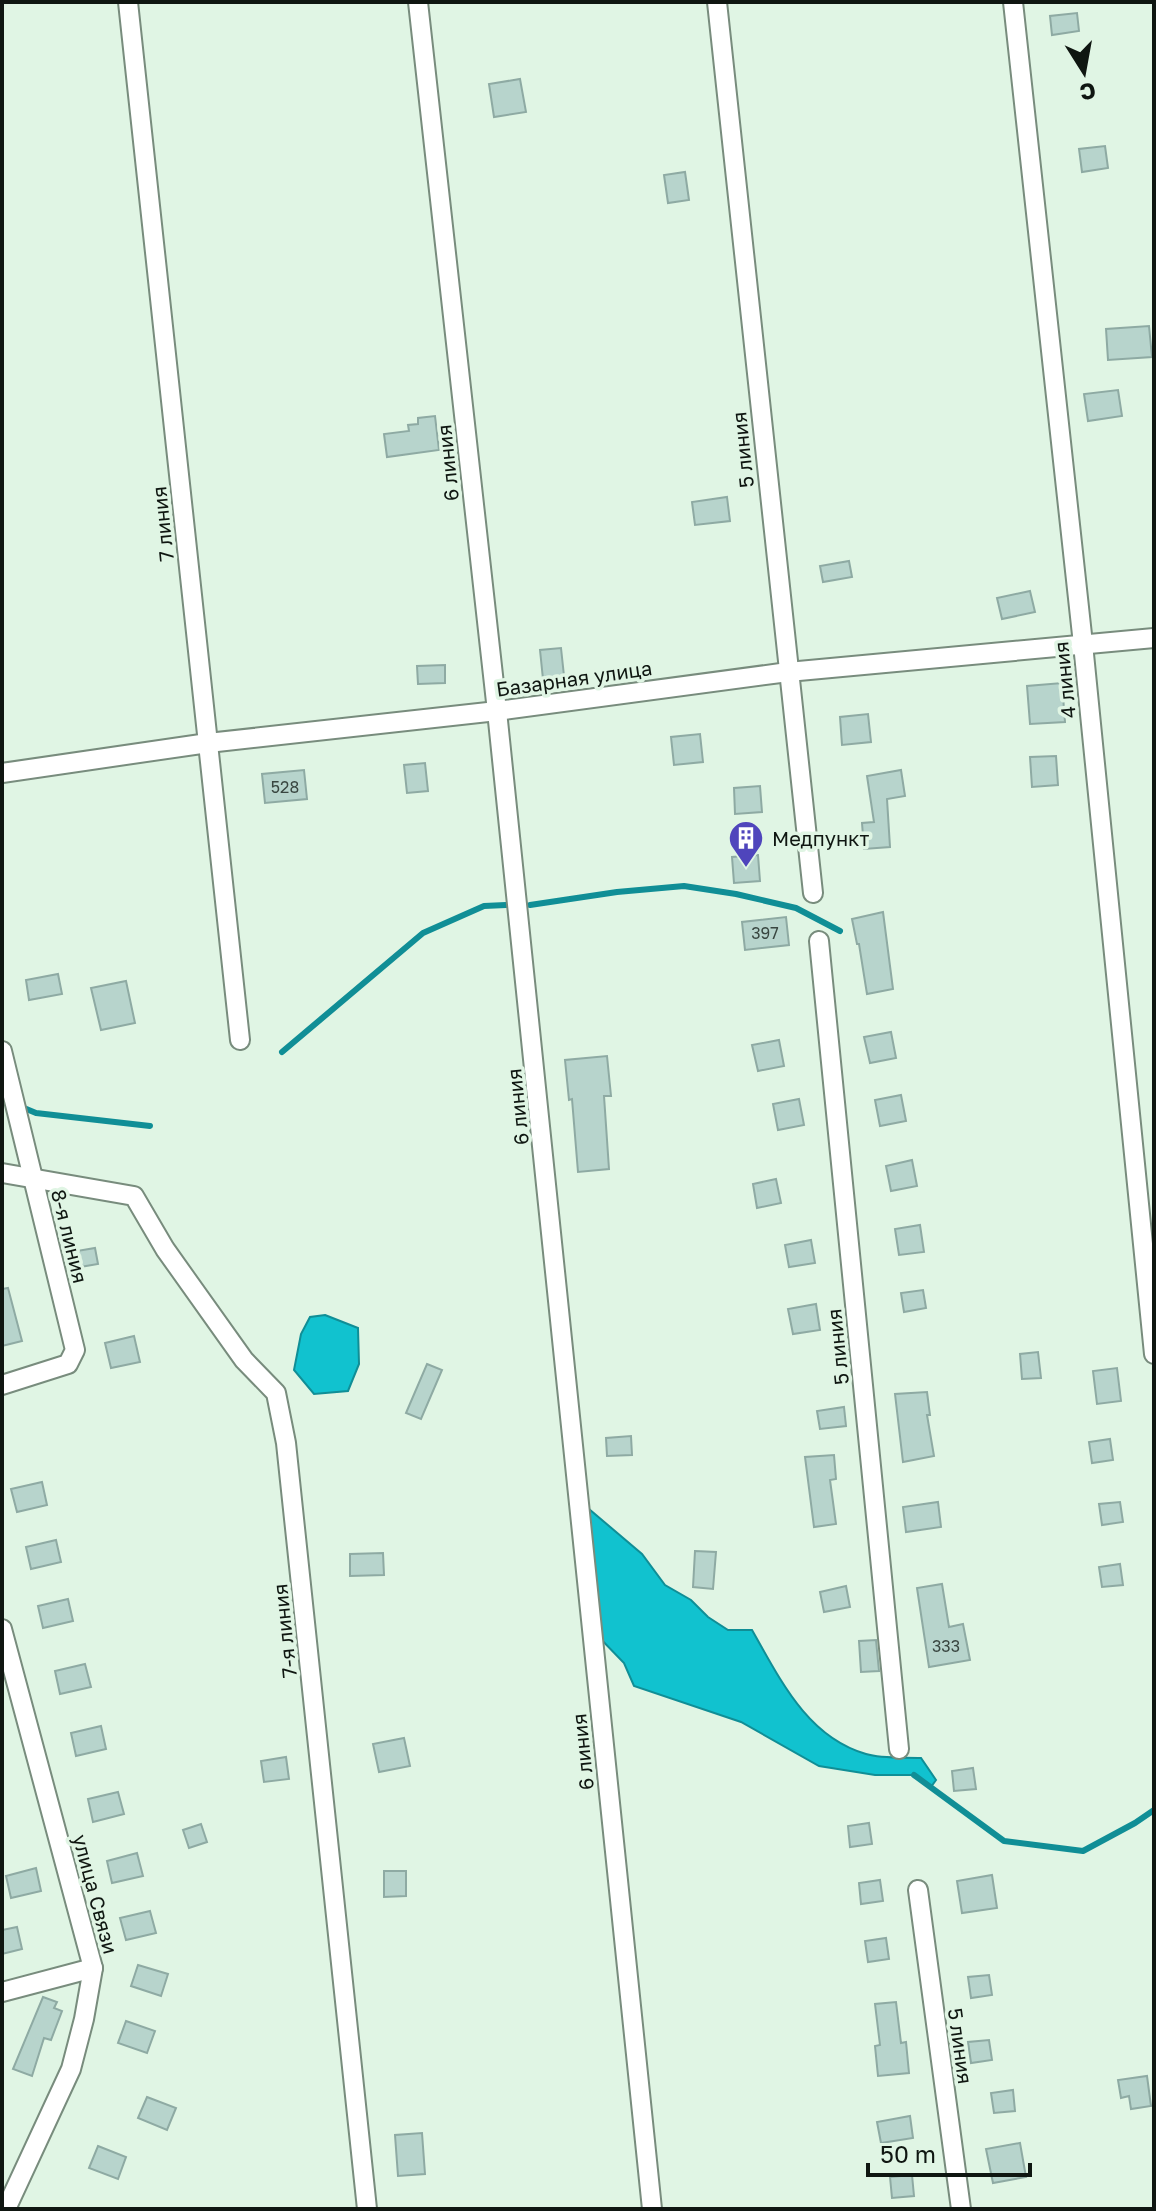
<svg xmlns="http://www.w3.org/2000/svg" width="1156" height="2211" font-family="'Golos Text',sans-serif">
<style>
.water{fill:#11c2cf;stroke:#108e96;stroke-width:2}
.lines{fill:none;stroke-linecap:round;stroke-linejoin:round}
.stream{stroke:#108e96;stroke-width:6}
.building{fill:#b7d4cc;stroke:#8eaaa3;stroke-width:2}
.minor-casing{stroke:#788c7d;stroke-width:22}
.minor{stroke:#fff;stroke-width:18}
.labels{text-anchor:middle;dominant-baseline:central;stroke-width:7;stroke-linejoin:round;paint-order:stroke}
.number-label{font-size:16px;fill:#394640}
.street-label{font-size:20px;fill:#0f1611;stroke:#e0f5e4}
.poi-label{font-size:20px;fill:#0f1611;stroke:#e0f5e4;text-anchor:start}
</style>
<rect width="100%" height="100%" fill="#e0f5e4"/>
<g class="water">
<path d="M325 1315 358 1328 359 1364 348 1391 314 1394 294 1370 301 1334 310 1317Z"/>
<path d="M589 1509 642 1554 665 1585 691 1600 708 1617 728 1630H752C780 1679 807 1737 866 1754 883 1759 904 1757 921 1758L936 1780 931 1787 913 1775H875L819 1766 741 1722 634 1686 624 1663 594 1632 583 1527Z"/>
</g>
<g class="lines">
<g class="stream">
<path d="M530 905 617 892 684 886 736 894 796 908 840 931"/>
<path d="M282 1052 423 933 484 906 506 905"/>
<path d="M24 1108 36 1113 150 1126"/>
<path d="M914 1775 1004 1841 1083 1851 1135 1823 1154 1810"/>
</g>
</g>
<g class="building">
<path d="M1077 13 1079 31 1052 35 1050 16Z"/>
<path d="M520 79 526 112 494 117 489 84Z"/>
<path d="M1105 146 1108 168 1082 172 1079 149Z"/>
<path d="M685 172 689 200 668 203 664 175Z"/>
<path d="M1149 326 1152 357 1108 360 1106 329Z"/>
<path d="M1118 390 1122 416 1088 421 1084 394Z"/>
<path d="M435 416 439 450 387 457 384 434 409 431 408 425 418 424V418Z"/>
<path d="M727 497 730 521 695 525 692 502Z"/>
<path d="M849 561 852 577 823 582 820 566Z"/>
<path d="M1030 591 1035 612 1002 619 997 598Z"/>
<path d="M561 648 564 676 543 679 540 650Z"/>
<path d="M445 665V683L418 684 417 666Z"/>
<path d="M1062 683 1065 722 1030 724 1027 686Z"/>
<path d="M868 714 871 742 842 745 840 717Z"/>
<path d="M700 734 703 762 674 765 671 737Z"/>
<path d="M1056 756 1058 785 1032 787 1030 757Z"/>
<path d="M425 763 428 791 407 793 404 765Z"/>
<path d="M304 770 307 799 265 803 262 774Z"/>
<path d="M901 770 905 796 887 799 890 847 864 849 862 823 874 822 867 776Z"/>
<path d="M760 786 762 812 735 814 734 788Z"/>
<path d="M758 855 760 881 734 883 732 857Z"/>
<path d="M883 912 893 989 867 994 859 944H857L852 919Z"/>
<path d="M786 917 789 945 745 950 742 922Z"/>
<path d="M58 974 62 994 29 1000 26 980Z"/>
<path d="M126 981 135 1023 101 1030 91 988Z"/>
<path d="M891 1032 896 1058 870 1063 864 1037Z"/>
<path d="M779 1040 784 1066 758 1071 752 1045Z"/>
<path d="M607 1056 611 1096H604L609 1169 578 1172 572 1099 569 1100 565 1060Z"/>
<path d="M901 1095 906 1121 880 1126 875 1100Z"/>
<path d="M799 1099 804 1125 778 1130 773 1104Z"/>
<path d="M912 1160 917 1186 891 1191 886 1166Z"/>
<path d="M776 1179 781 1203 757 1208 753 1184Z"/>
<path d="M920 1225 924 1252 899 1255 895 1229Z"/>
<path d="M811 1240 815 1263 789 1267 785 1245Z"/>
<path d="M95 1248 98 1264 80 1267 77 1251Z"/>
<path d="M8 1288 22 1341 2 1346V1289Z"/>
<path d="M923 1290 926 1308 904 1312 901 1293Z"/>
<path d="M816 1304 820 1330 793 1334 788 1309Z"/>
<path d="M134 1336 140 1362 111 1368 105 1343Z"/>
<path d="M1038 1352 1041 1378 1022 1379 1020 1354Z"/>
<path d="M427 1364 442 1370 421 1419 406 1413Z"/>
<path d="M1117 1368 1121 1401 1097 1404 1093 1371Z"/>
<path d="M927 1392 930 1415H927L934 1456 903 1462 895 1394Z"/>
<path d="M844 1407 846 1426 820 1429 817 1411Z"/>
<path d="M631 1436 632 1455 607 1456 606 1438Z"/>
<path d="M1110 1439 1113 1460 1092 1463 1089 1442Z"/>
<path d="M834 1455 836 1479 830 1480 836 1524 814 1527 805 1457Z"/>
<path d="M42 1482 47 1505 17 1512 11 1489Z"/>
<path d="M938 1502 941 1527 906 1532 903 1507Z"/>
<path d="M1120 1502 1123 1522 1102 1525 1099 1504Z"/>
<path d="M56 1540 61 1562 31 1569 26 1547Z"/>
<path d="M695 1551 716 1552 713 1589 693 1587Z"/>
<path d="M383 1553 384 1575 350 1576V1554Z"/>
<path d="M1120 1564 1123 1585 1102 1587 1099 1567Z"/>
<path d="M942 1584 949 1627 963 1624 970 1660 929 1667 917 1588Z"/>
<path d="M846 1586 850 1607 824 1612 820 1592Z"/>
<path d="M68 1599 73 1621 43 1628 38 1606Z"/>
<path d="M876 1640 879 1671 861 1672 859 1641Z"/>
<path d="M85 1664 91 1687 60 1694 55 1671Z"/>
<path d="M101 1726 106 1749 76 1756 71 1733Z"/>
<path d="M404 1738 410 1766 379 1772 373 1744Z"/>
<path d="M286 1757 289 1779 264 1782 261 1761Z"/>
<path d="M973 1768 976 1789 954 1791 952 1771Z"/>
<path d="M118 1792 124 1814 93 1822 88 1799Z"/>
<path d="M869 1823 872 1844 850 1847 848 1826Z"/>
<path d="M201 1824 207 1842 189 1848 183 1830Z"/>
<path d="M137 1853 143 1876 112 1883 107 1861Z"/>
<path d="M36 1868 41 1891 11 1898 6 1876Z"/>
<path d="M384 1871H406V1896L384 1897Z"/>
<path d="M992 1875 997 1908 962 1913 957 1881Z"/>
<path d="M880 1880 883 1901 861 1904 859 1883Z"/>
<path d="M150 1911 156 1933 126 1940 120 1918Z"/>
<path d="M17 1927 22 1949 2 1954V1930Z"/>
<path d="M886 1938 889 1959 868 1962 865 1941Z"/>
<path d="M138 1965 168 1974 161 1996 131 1986Z"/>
<path d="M989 1975 992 1995 971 1998 968 1977Z"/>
<path d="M43 1997 57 2002 54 2008 62 2011 51 2040 44 2038 32 2076 13 2069Z"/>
<path d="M896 2002 901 2043 906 2042 909 2073 878 2076 875 2046 880 2045 875 2004Z"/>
<path d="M126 2021 155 2031 147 2053 118 2043Z"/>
<path d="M989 2040 992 2060 971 2063 968 2042Z"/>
<path d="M1147 2076 1151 2106 1131 2109 1129 2096 1121 2098 1118 2080Z"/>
<path d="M1013 2090 1015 2111 994 2113 991 2093Z"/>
<path d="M147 2097 176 2108 167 2130 138 2118Z"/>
<path d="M910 2116 913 2138 881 2143 877 2122Z"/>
<path d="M422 2133 425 2174 398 2176 395 2135Z"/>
<path d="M1020 2143 1026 2177 993 2183 986 2149Z"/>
<path d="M98 2146 126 2157 118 2179 89 2168Z"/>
<path d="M912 2175 914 2196 892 2198 890 2177Z"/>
</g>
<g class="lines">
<g class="minor-casing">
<g id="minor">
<path d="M128 2 240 1040"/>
<path d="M418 2 497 711 652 2209"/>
<path d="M717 2 813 893"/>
<path d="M1013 2 1083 644 1154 1354"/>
<path d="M2 773 208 743 497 711 788 672 1154 638"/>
<path d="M819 941 899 1749"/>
<path d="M2 1051 75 1350 68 1364 2 1385"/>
<path d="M2 1173 134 1196 165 1249 244 1360 276 1393 286 1443 367 2209"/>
<path d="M2 1629 93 1968 84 2019 71 2069 6 2209"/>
<path d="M918 1890 961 2209"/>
<path d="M2 1992 93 1968"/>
</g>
</g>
<use href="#minor" class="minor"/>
</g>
<defs>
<g id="building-pin" transform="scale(1.8)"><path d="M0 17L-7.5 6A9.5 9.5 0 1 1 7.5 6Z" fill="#4f45bc" stroke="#e0f5e4"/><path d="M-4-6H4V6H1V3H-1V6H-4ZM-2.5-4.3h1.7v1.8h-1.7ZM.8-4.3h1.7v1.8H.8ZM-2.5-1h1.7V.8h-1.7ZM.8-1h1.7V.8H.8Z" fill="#fff"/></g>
</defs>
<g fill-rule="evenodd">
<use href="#building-pin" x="746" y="838"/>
</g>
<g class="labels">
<g class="number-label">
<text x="285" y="787">528</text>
<text x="765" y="933">397</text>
<text x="946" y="1646">333</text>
</g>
<g class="street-label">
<text transform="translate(742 450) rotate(-96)">5 линия</text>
<text transform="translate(447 463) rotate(-96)">6 линия</text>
<text transform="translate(162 524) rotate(-96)">7 линия</text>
<text transform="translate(574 678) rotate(-8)">Базарная улица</text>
<text transform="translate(1064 680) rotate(-96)">4 линия</text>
<text transform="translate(517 1107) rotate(-96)">6 линия</text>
<text transform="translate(70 1236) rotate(76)">8-я линия</text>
<text transform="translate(837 1347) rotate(-96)">5 линия</text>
<text transform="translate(284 1631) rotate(-96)">7-я линия</text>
<text transform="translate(582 1752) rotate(-96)">6 линия</text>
<text transform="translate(96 1894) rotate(75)">улица Связи</text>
<text transform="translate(961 2046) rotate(82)">5 линия</text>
</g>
<g class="poi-label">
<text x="772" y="838">Медпункт</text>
</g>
</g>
<rect width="1156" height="2211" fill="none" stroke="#0f1611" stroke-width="8"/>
<g transform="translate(1084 72) rotate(169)" stroke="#e0f5e4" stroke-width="6" paint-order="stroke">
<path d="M0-6L14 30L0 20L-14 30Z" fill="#0f1611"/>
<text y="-12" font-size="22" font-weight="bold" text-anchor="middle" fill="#0f1611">С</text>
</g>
<path d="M868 2163v12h162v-12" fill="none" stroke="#0f1611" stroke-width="4"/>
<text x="880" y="2163" font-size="24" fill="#0f1611" stroke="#e0f5e4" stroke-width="6" paint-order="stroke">50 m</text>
</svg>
